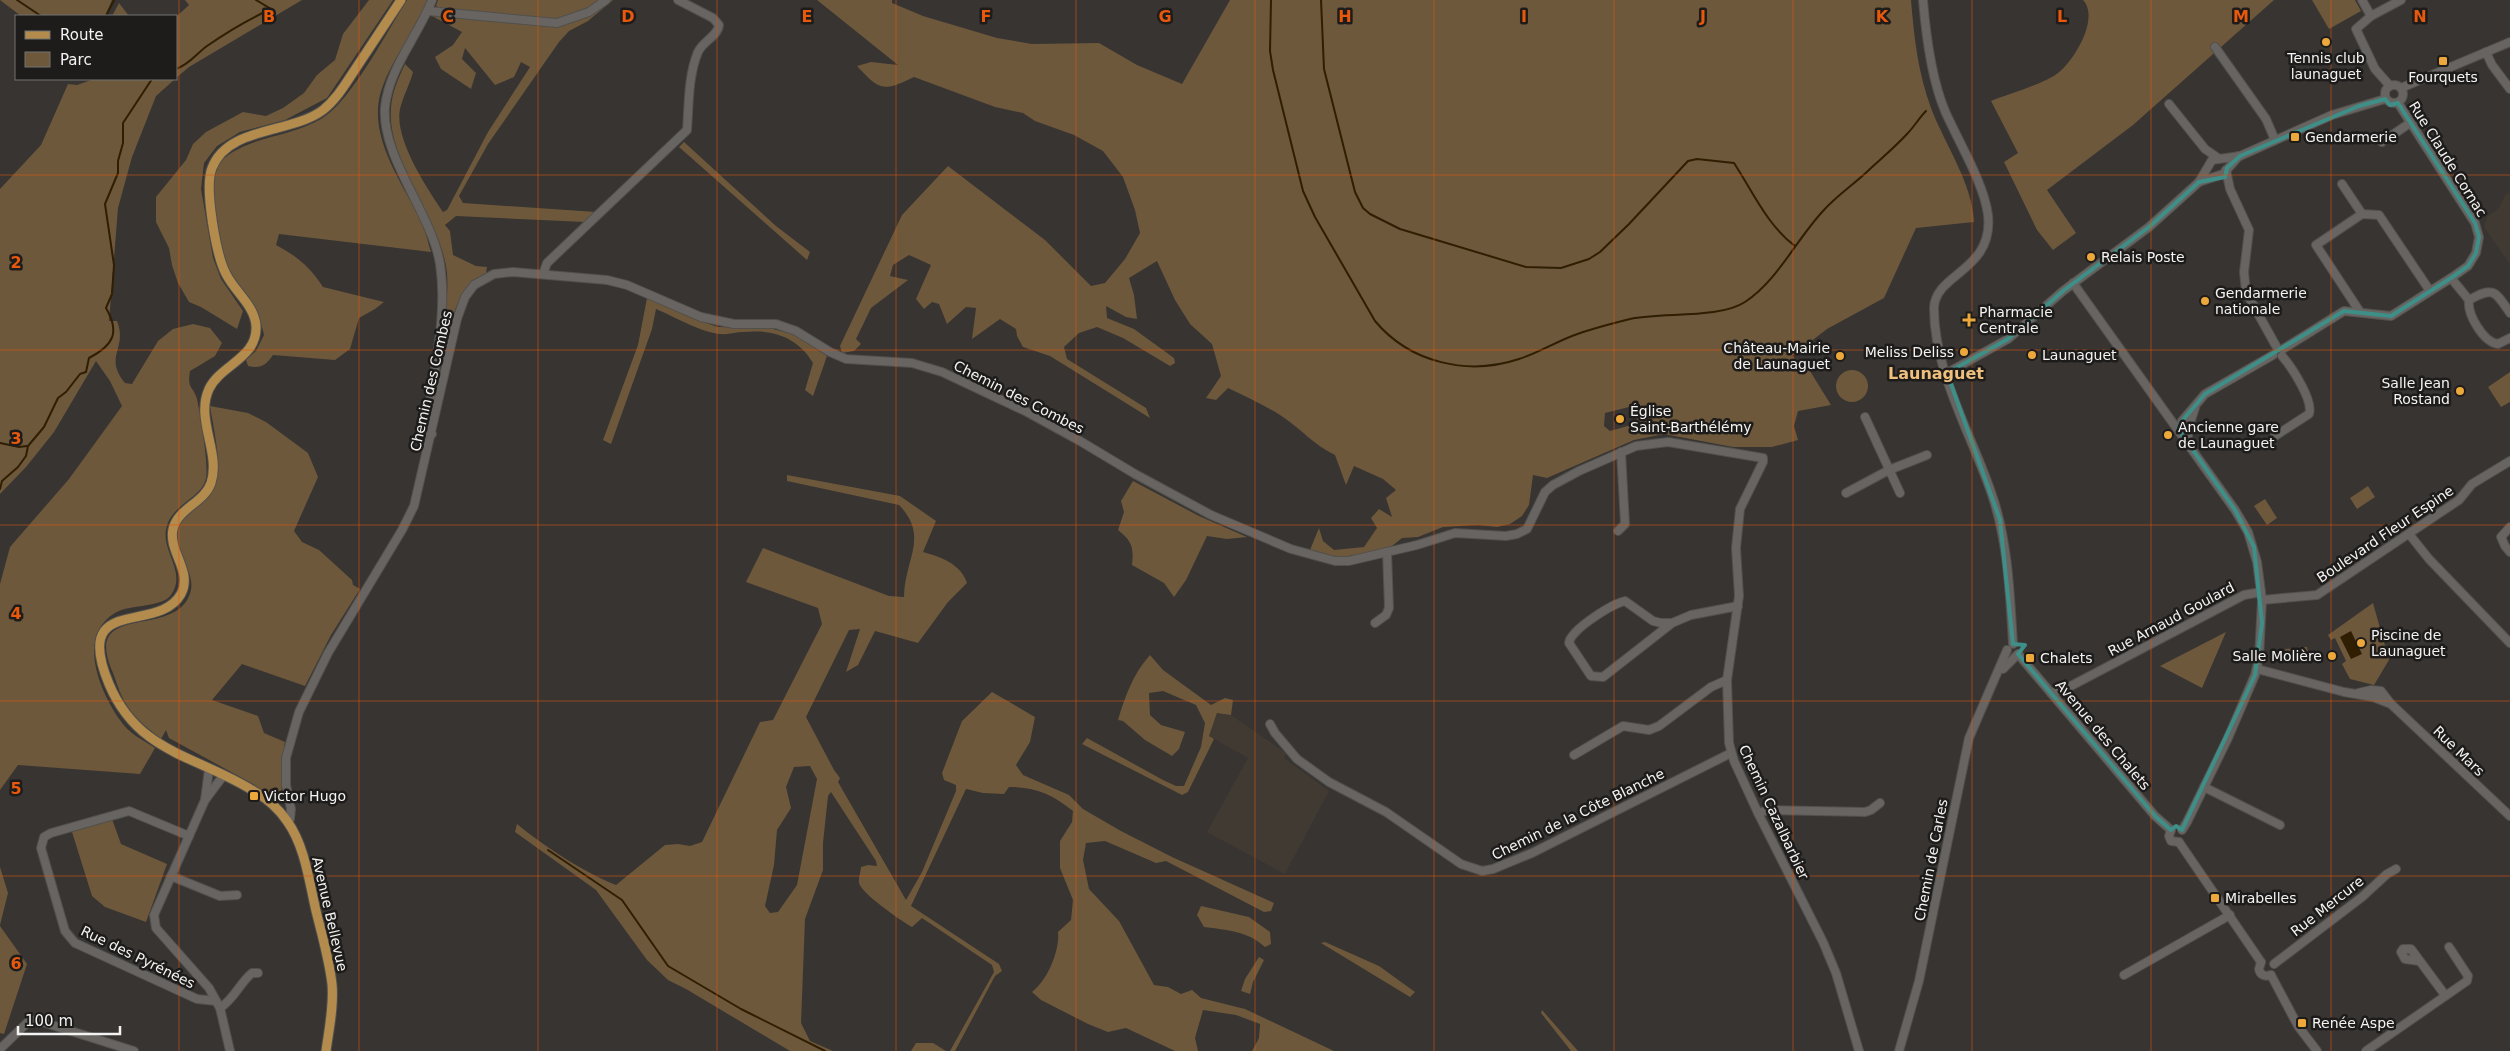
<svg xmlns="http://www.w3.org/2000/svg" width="2510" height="1051" font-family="'DejaVu Sans',sans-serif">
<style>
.built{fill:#403a32}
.green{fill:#6d583b;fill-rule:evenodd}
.water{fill:#301e02}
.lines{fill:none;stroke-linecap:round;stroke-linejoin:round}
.stream{stroke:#301e02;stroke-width:2}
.minor-casing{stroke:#51504d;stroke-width:10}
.major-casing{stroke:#51504d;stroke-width:11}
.minor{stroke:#676461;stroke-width:8}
.major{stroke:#b38b4d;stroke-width:9}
.marked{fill:none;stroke:#3d8f88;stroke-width:4;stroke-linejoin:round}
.grid{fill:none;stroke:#e8590c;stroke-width:1;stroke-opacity:0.55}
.poi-dot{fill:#eda83b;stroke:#1d1c1b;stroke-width:2}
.labels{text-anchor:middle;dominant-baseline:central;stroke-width:5;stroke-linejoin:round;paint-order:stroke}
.poi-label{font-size:14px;fill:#f4f3f1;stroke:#1d1c1b;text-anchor:start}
.street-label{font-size:14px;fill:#f4f3f1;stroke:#1d1c1b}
.quarter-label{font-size:16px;font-weight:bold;fill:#efbf7d;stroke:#1d1c1b}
.grid-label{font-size:16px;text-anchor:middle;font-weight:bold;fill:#e8590c;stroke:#1d1c1b;stroke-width:5;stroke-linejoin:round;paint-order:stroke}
</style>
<rect width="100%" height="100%" fill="#373432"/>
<g class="built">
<path d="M2510 192V264L2484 227 2487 217 2499 208 2505 195Z"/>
<path d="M1218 712 1231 715 1286 753 1284 758 1329 791 1285 874 1207 832 1248 758 1209 736Z"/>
</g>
<g class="green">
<path d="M0 0H112L105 16H21Z"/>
<path d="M185 0H302L189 67 176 78V17L189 5Z"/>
<path d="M369 0H393L327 98 285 120 240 132 217 146 204 163 201 189 213 258 221 279 243 311 237 329 201 307 189 302 178 283 172 265 169 248 156 222V197L186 160 193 144 206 132 243 112 266 116 283 108 304 93 317 75 335 60 343 34Z"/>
<path d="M407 0H429C416 32 389 61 380 95 369 140 404 185 422 223 426 232 428 243 431 252L279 234 276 245C297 256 310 267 323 287L384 302 375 309 359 318 350 349 335 360 273 355C266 365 261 369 248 366L246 360 256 351 264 335C257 302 244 296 229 269 222 255 218 223 215 206 213 193 212 169 223 159 250 136 291 137 321 119 350 103 388 30 407 0Z"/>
<path d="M438 0H601C560 34 493 15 444 10L436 6Z"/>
<path d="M608 0H613L588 21 569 31 559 42 488 144 459 196 463 203 596 212 585 222 456 216 445 225 450 231 453 255 476 266 487 267 486 273C455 292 451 319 445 353H440C443 327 449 299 447 273 441 218 386 160 391 108 392 92 398 79 405 64L413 72C410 84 403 96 400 109 394 139 427 188 443 212L447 210 488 132 530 67 521 62 514 77 495 85 465 48 462 59 476 73 471 89 441 69 435 57 453 45 462 32 432 16 556 26Z"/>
<path d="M817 0H892V3L923 16 997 38 1032 44 1099 43 1137 65 1182 84 1230 0H1911C1914 37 1918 73 1931 108 1945 145 1972 182 1974 222L1916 228 1884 298 1827 329 1792 356 1810 371 1831 405 1798 411 1794 426 1798 440 1772 447H1733L1664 434 1634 440 1547 478 1533 475 1529 505 1522 516 1510 524 1497 527 1478 525 1443 527 1418 537 1402 538 1392 546 1360 555 1335 557 1310 550 1319 528 1323 541 1334 550 1364 547 1377 528 1371 518 1379 509 1392 517 1386 498 1396 490 1383 479 1354 466 1346 485 1335 455C1314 445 1302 430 1283 417 1265 405 1246 397 1228 388L1216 400 1206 398 1221 376 1212 344 1190 324 1175 300 1157 261 1129 278 1134 295 1137 319 1126 317 1106 306 1107 318 1134 329 1174 358 1175 363 1170 366 1123 338 1097 327 1079 333 1064 347 1067 359 1146 408 1150 418 1050 356 1023 347 1017 336 1016 329 1000 319 972 339 976 308 966 307 947 324 939 304 932 302 924 309 916 299 931 265 909 255 893 265 890 276 908 280 871 308 856 339 861 344 854 351 842 353 840 346 902 215 948 166 1045 240 1091 286 1105 283 1125 259 1140 233 1135 210 1123 177 1103 151 1074 135 1035 121 1023 113 995 107 914 77C883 92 880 91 857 66L871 62 898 65ZM1633 406 1638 423 1610 431 1604 426 1605 413Z"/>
<path d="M2083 0H2274L2133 125 2047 190 2076 233 2053 250 2037 230 2004 162 2018 153 1991 101C2008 94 2044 84 2058 73 2074 61 2100 18 2083 0Z"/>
<path d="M2312 0H2355L2361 11 2329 29Z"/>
<path d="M119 3 129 16H112Z"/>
<path d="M94 79H175L156 96 132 157 118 208 109 321H117C128 349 103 356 125 383L132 384 158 341 173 329 193 324 210 328 222 343 215 356 190 371C187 390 193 385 197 399 200 413 209 465 206 478 202 499 170 504 166 530 162 552 187 573 171 595 162 608 129 604 115 613 76 636 100 692 120 720 128 733 143 740 155 748L140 774 18 765 0 790V584L10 547 69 479 122 406 110 381 96 361 54 432 26 467 0 494V189L41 145 68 84 77 85Z"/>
<path d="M684 142 776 226 810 252 807 260 679 147Z"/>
<path d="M647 298 694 319 718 327 769 328 793 334 827 356 813 396 805 390 813 363C798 337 772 329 744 332 736 332 728 335 721 334 702 333 673 316 656 309L652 329 611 444 603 440 638 345Z"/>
<circle cx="1852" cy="386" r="16"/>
<path d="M2510 372V402L2501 407 2488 387Z"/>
<path d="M210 406 248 413 266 422 308 453 318 477 294 531 302 542 319 550 352 580 353 585 360 589 331 635 305 686 242 664 212 700 258 716 264 733 285 742C282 755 284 794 279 802L253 784 169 738 166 730 161 739C149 729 136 720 128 707 121 697 117 684 113 673 81 601 171 639 189 596 199 573 174 556 176 534 179 513 207 503 215 484 223 467 213 426 210 406Z"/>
<path d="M787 475 900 496 936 521 923 552C941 557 961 564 967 583L948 602 918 643 875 631 858 665 846 672 860 629 849 630 806 717 834 770 840 778 838 782 906 900 922 872 956 791V785L944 780 942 773 962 721 992 692 1035 717 1030 742 1016 765 1023 775 1069 795 1083 809 1121 831 1172 857 1274 903 1271 911 1264 912 1166 861 1156 863 1105 841 1086 843 1083 860 1089 889 1119 921 1154 985 1168 987 1181 994 1192 990 1201 998 1245 1009 1334 1051H1252L1259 1038 1260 1024 1236 1015 1203 1010 1195 1038 1198 1051H1175L1126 1028 1108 1032 1088 1024 1041 1000 1032 992C1047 981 1060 951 1058 932L1071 920 1073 900 1060 868V841L1072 822 1073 811C1052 794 1035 787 1009 787L1004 794 983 793 966 789 911 906 999 964 1002 971 995 976 955 1051H950L994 972 992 965 922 918 912 927C901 921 861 893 859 883 858 878 861 872 861 867L868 865 877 866 876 861 831 792 828 796 823 843V870L805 919 801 1023 810 1041 833 1051H790L686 989 668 980 647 960 596 890 515 832 517 824C544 846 583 872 616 885L665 845 678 844 690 846 702 842 760 722 773 720 822 624 818 608 746 582 763 548 889 596 904 597C904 560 930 537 899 505L787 481ZM810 766 817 779 797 885 778 912 770 913 765 906 774 865 777 830 791 808 786 787 794 767Z"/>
<path d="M1133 481 1199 516 1247 537 1227 539 1207 536 1186 580 1174 597 1164 583 1132 565C1134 548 1132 541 1118 530L1124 512 1121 501Z"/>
<path d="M2368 486 2375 497 2357 509 2350 498Z"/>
<path d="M2265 499 2277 518 2267 525 2254 506Z"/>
<path d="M2373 603 2389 660 2374 685 2350 679 2342 664 2346 661 2335 638 2331 640 2328 635Z"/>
<path d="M2226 632 2202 688 2160 666Z"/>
<path d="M2307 647 2309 657 2288 659 2285 649Z"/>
<path d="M1150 655 1163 670 1211 705 1225 698 1233 700 1231 715 1217 713 1209 736 1214 739 1188 792 1182 795 1082 744 1087 738 1163 780 1176 786H1184L1201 747 1205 723 1196 705 1163 691 1149 693 1150 715 1161 725 1185 732 1179 749 1172 756 1145 740 1123 721 1118 720C1125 696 1133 674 1150 655Z"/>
<path d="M112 819 121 844 167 864 146 922 105 907 92 896 72 832Z"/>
<path d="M0 867 8 893 0 925Z"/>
<path d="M1201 906 1249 917 1270 932 1271 944 1265 947C1248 931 1227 930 1204 927L1197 915Z"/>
<path d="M0 926 27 964 4 1034 0 1033Z"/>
<path d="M1325 942 1379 966 1415 992 1410 997 1321 943Z"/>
<path d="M1259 957 1264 960 1253 982 1250 994 1241 991 1245 979Z"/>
<path d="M1542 1010 1578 1051H1571L1541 1013Z"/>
<path d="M916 1043H933L946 1051H911Z"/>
</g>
<path class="water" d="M2351 631 2362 654 2351 659 2340 637Z"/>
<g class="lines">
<g class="stream">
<path d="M17 0 41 16"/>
<path d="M256 0 271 9"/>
<path d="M1271 0 1270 51 1273 70 1303 191 1315 217 1375 321C1410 363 1468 376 1519 359 1538 353 1554 343 1572 336 1590 329 1610 324 1630 319 1663 312 1719 319 1745 302 1778 280 1796 240 1823 211 1837 195 1856 183 1871 168 1883 157 1896 146 1907 134 1914 127 1919 118 1926 111"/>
<path d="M1321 0 1324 69 1355 192 1363 208 1370 214 1400 229 1526 267 1561 268 1589 259 1600 252 1629 224 1688 161 1697 159 1734 163C1753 192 1767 225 1795 246"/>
<path d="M106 16 114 0"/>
<path d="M176 69C190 64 196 54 207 46 227 32 249 19 271 9"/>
<path d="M0 443 19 447 27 446"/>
<path d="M0 489 2 481 18 467 26 456 28 446 44 427 58 398 66 392 80 374 86 372 89 358C114 345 120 332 106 308L112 294 114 265 105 204 118 173V161L123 143V123L152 79"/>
<path d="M548 850 622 900 668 966 741 1009 825 1051"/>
</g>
<g class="minor-casing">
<g id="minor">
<path d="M432 0C418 36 389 68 385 107 381 157 432 214 440 264 448 316 433 372 427 423L428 431 432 434"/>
<path d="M1923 0C1926 36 1931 78 1945 111 1958 141 1984 183 1988 215 1994 271 1935 273 1934 308 1934 373 1972 435 1992 495 2008 541 2010 595 2013 644"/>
<path d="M2362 0 2371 16"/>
<path d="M428 11 557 23 589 12 606 0"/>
<path d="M2215 47 2266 119 2275 140"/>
<path d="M2486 52 2492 65 2510 89"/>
<circle cx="2394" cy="94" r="9"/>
<path d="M2390 86 2375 69 2356 29 2371 16 2401 0"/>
<path d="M2401 88 2510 42"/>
<path d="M2169 104 2205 149 2218 158"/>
<path d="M2382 142 2410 123"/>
<path d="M2226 170 2230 189 2249 230 2244 272 2246 292 2276 346"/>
<path d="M2199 182 2223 174 2239 156"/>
<path d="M2342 184 2362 214"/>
<path d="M543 274 547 263 687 130C689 104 688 76 698 52 703 41 718 36 719 25L713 18 678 0"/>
<path d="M2451 278 2469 300"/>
<path d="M2073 283 2235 510 2248 532 2257 562 2262 600 2259 658 2255 675 2228 738 2187 822 2182 830"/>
<path d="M2469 300C2467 314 2483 342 2498 344L2510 338"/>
<path d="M2469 300C2494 286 2495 291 2510 313"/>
<path d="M2360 312 2316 245 2362 214 2379 215 2430 291"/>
<path d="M2283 349 2344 311 2391 316 2451 278 2468 266 2476 253 2479 237 2475 223 2398 103"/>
<path d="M1947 373 2008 339 2063 291 2149 227 2199 182 2212 160 2240 156 2332 115 2385 99"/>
<path d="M1865 417 1900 493"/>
<path d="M2179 430 2182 421 2205 394 2273 355"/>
<path d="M2275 436 2309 414C2314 401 2291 366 2282 356"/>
<path d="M2188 443V429L2195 408"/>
<path d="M1846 493 1889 470 1927 455"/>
<path d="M2510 527 2501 537 2505 546 2510 552"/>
<path d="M1618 531 1625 524 1621 452"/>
<path d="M2409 534 2429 559 2510 643"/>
<path d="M2262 600 2317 595 2459 500 2472 484 2510 461"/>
<path d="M1375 623 1386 615 1389 608 1387 552"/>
<path d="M1672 623 1603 677 1591 676 1569 643C1570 630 1612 604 1625 601L1653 621 1661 623H1672L1691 615 1738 606"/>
<path d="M2018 654 2155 816 2171 830"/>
<path d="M2003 669 2016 656"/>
<path d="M2257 669 2344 692 2373 697 2391 704 2381 691 2371 690 2358 693"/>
<path d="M2051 693 2067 688 2244 595 2261 592"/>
<path d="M2391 704 2510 816"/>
<path d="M1270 724 1275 733 1297 759 1329 782 1386 812 1461 864 1482 871 1493 869 1532 853 1731 753"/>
<path d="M1574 755 1623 726 1649 730 1659 726 1711 687 1727 680"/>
<path d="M223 776 205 800 154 915 156 928 209 988 220 1008 230 1051"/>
<path d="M2204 787 2280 825"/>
<path d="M205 800 209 769"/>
<path d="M1758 813 1768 810 1865 812 1871 810 1880 803"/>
<path d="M288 821 290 819 291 809 286 785V758L299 712 328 653 402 530 414 506 457 319 465 297 474 285 494 274 513 272 607 280 627 285 701 317 734 324H776L796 331 830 352 846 359 912 363 942 372 1027 412 1080 441 1135 474 1211 515 1291 549 1335 561H1349L1417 545 1455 533 1506 536 1517 534 1527 529 1545 492 1553 485 1579 471 1636 446 1668 442 1763 458V462L1740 509 1736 548 1739 596 1727 680 1729 743 1734 761 1758 813 1823 942 1836 973 1859 1051"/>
<path d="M2171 830 2169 836 2171 841 2179 842"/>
<path d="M189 836 129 811 51 833 44 837 41 848 65 931 75 943 197 999 216 1001"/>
<path d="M2179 842 2261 962"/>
<path d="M171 876 220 896 237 895"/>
<path d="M2419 961 2405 959 2401 952 2403 949H2411L2445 995"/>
<path d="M2261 962 2259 969C2260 975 2265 977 2271 975"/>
<path d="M2274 964 2362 897 2387 874 2396 869"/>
<path d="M2124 975 2230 915"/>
<path d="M2271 975 2298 1026 2317 1051"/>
<path d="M220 1008C235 998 239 984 252 973H258"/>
<path d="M1 1048 28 1022 36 1020 134 1051"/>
<path d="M1899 1051 1919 981 1969 738 2007 650"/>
<path d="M2366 1051 2467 981 2468 976 2449 947"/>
</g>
</g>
<g class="major-casing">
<path id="major" d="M326 1051C329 1029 334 1006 332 984 329 959 322 935 316 911 309 881 305 846 287 821 278 808 265 797 252 790 195 755 138 753 109 684 71 593 158 635 181 594 193 571 168 552 173 529 178 508 204 503 211 483 221 453 195 419 209 389 220 365 258 358 256 326 255 306 235 292 226 274 216 255 204 187 212 168 228 126 291 134 323 110 337 99 346 83 356 68 371 45 386 23 401 0"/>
</g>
<use href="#minor" class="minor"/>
<use href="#major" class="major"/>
</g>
<path class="marked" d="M2385 99 2390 105 2398 103 2475 223 2479 237 2476 253 2468 266 2451 278 2391 316 2344 311 2205 394 2182 421 2178 429 2235 510 2254 547 2262 623 2255 675 2182 830 2176 826 2171 830 2155 816 2018 654 2025 645 2013 644 2000 520 1947 373 2008 339 2063 291 2149 227 2199 182 2225 177 2227 168 2240 156 2359 106Z"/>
<path class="grid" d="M179 0V1051M359 0V1051M538 0V1051M717 0V1051M896 0V1051M1076 0V1051M1255 0V1051M1434 0V1051M1614 0V1051M1793 0V1051M1972 0V1051M2151 0V1051M2331 0V1051M0 175H2510M0 350H2510M0 525H2510M0 701H2510M0 876H2510"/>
<g class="poi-dot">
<circle cx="2326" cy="42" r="5"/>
<rect x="2438" y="56" width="10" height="10" rx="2.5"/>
<rect x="2290" y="132" width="10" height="10" rx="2.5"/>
<circle cx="2091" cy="257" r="5"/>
<circle cx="2205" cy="301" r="5"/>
<path d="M1966.5 312.5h5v5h5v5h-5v5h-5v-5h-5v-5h5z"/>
<circle cx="1964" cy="352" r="5"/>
<circle cx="2032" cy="355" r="5"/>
<circle cx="1840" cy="356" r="5"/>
<circle cx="2460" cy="391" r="5"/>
<circle cx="1620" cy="419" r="5"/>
<circle cx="2168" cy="435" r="5"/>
<circle cx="2361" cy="643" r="5"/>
<circle cx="2332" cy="656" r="5"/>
<rect x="2025" y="653" width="10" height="10" rx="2.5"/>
<rect x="249" y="791" width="10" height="10" rx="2.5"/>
<rect x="2210" y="893" width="10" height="10" rx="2.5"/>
<rect x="2297" y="1018" width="10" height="10" rx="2.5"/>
</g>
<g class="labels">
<g class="poi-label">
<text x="2326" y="58" text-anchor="middle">Tennis club<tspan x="2326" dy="16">launaguet</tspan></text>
<text x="2443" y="77" text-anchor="middle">Fourquets</text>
<text x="2305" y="137">Gendarmerie</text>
<text x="2101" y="257">Relais Poste</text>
<text x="2215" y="293">Gendarmerie<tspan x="2215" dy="16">nationale</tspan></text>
<text x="1979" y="312">Pharmacie<tspan x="1979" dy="16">Centrale</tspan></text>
<text x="1830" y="348" text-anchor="end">Château-Mairie<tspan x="1830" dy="16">de Launaguet</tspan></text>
<text x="1954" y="352" text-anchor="end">Meliss Deliss</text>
<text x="2042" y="355">Launaguet</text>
<text x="2450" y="383" text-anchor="end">Salle Jean<tspan x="2450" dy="16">Rostand</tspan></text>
<text x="1630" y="411">Église<tspan x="1630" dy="16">Saint-Barthélémy</tspan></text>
<text x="2178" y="427">Ancienne gare<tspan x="2178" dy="16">de Launaguet</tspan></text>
<text x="2371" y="635">Piscine de<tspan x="2371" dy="16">Launaguet</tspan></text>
<text x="2322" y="656" text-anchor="end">Salle Molière</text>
<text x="2040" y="658">Chalets</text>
<text x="264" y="796">Victor Hugo</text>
<text x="2225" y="898">Mirabelles</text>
<text x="2312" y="1023">Renée Aspe</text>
</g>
<g class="street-label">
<text transform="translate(2448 159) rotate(58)">Rue Claude Cornac</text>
<text transform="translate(431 381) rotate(-77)">Chemin des Combes</text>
<text transform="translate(1019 397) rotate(27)">Chemin des Combes</text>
<text transform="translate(2385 534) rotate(-34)">Boulevard Fleur Espine</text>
<text transform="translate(2171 619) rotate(-28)">Rue Arnaud Goulard</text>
<text transform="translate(2103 735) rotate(50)">Avenue des Chalets</text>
<text transform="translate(2459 751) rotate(44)">Rue Mars</text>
<text transform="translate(1774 812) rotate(65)">Chemin Cazalbarbier</text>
<text transform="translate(1578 814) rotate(-26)">Chemin de la Côte Blanche</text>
<text transform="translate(1931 860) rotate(-79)">Chemin de Carles</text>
<text transform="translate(2327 906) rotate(-38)">Rue Mercure</text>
<text transform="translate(330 914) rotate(77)">Avenue Bellevue</text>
<text transform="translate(138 957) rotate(26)">Rue des Pyrénées</text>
</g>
<g class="quarter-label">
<text x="1936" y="373">Launaguet</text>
</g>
</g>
<g class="grid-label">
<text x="269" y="22">B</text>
<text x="448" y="22">C</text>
<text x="628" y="22">D</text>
<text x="807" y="22">E</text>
<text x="986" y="22">F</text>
<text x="1165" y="22">G</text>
<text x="1345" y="22">H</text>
<text x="1524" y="22">I</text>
<text x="1703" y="22">J</text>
<text x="1882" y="22">K</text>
<text x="2062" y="22">L</text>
<text x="2241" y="22">M</text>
<text x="2420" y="22">N</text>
<text x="16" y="268">2</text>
<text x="16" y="444">3</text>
<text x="16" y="619">4</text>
<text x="16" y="794">5</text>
<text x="16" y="969">6</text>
</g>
<rect x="15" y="15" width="162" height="65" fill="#1d1c1b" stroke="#737271"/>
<rect x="25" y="31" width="25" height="8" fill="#b38b4d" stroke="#737271"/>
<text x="60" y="40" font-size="15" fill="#f4f3f1">Route</text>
<rect x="25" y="52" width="25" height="15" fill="#6d583b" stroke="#737271"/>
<text x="60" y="65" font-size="15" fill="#f4f3f1">Parc</text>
<path d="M18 1026v8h102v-8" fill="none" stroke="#f4f3f1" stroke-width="2.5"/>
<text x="25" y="1026" font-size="15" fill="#f4f3f1" stroke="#1d1c1b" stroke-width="4" paint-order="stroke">100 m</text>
</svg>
